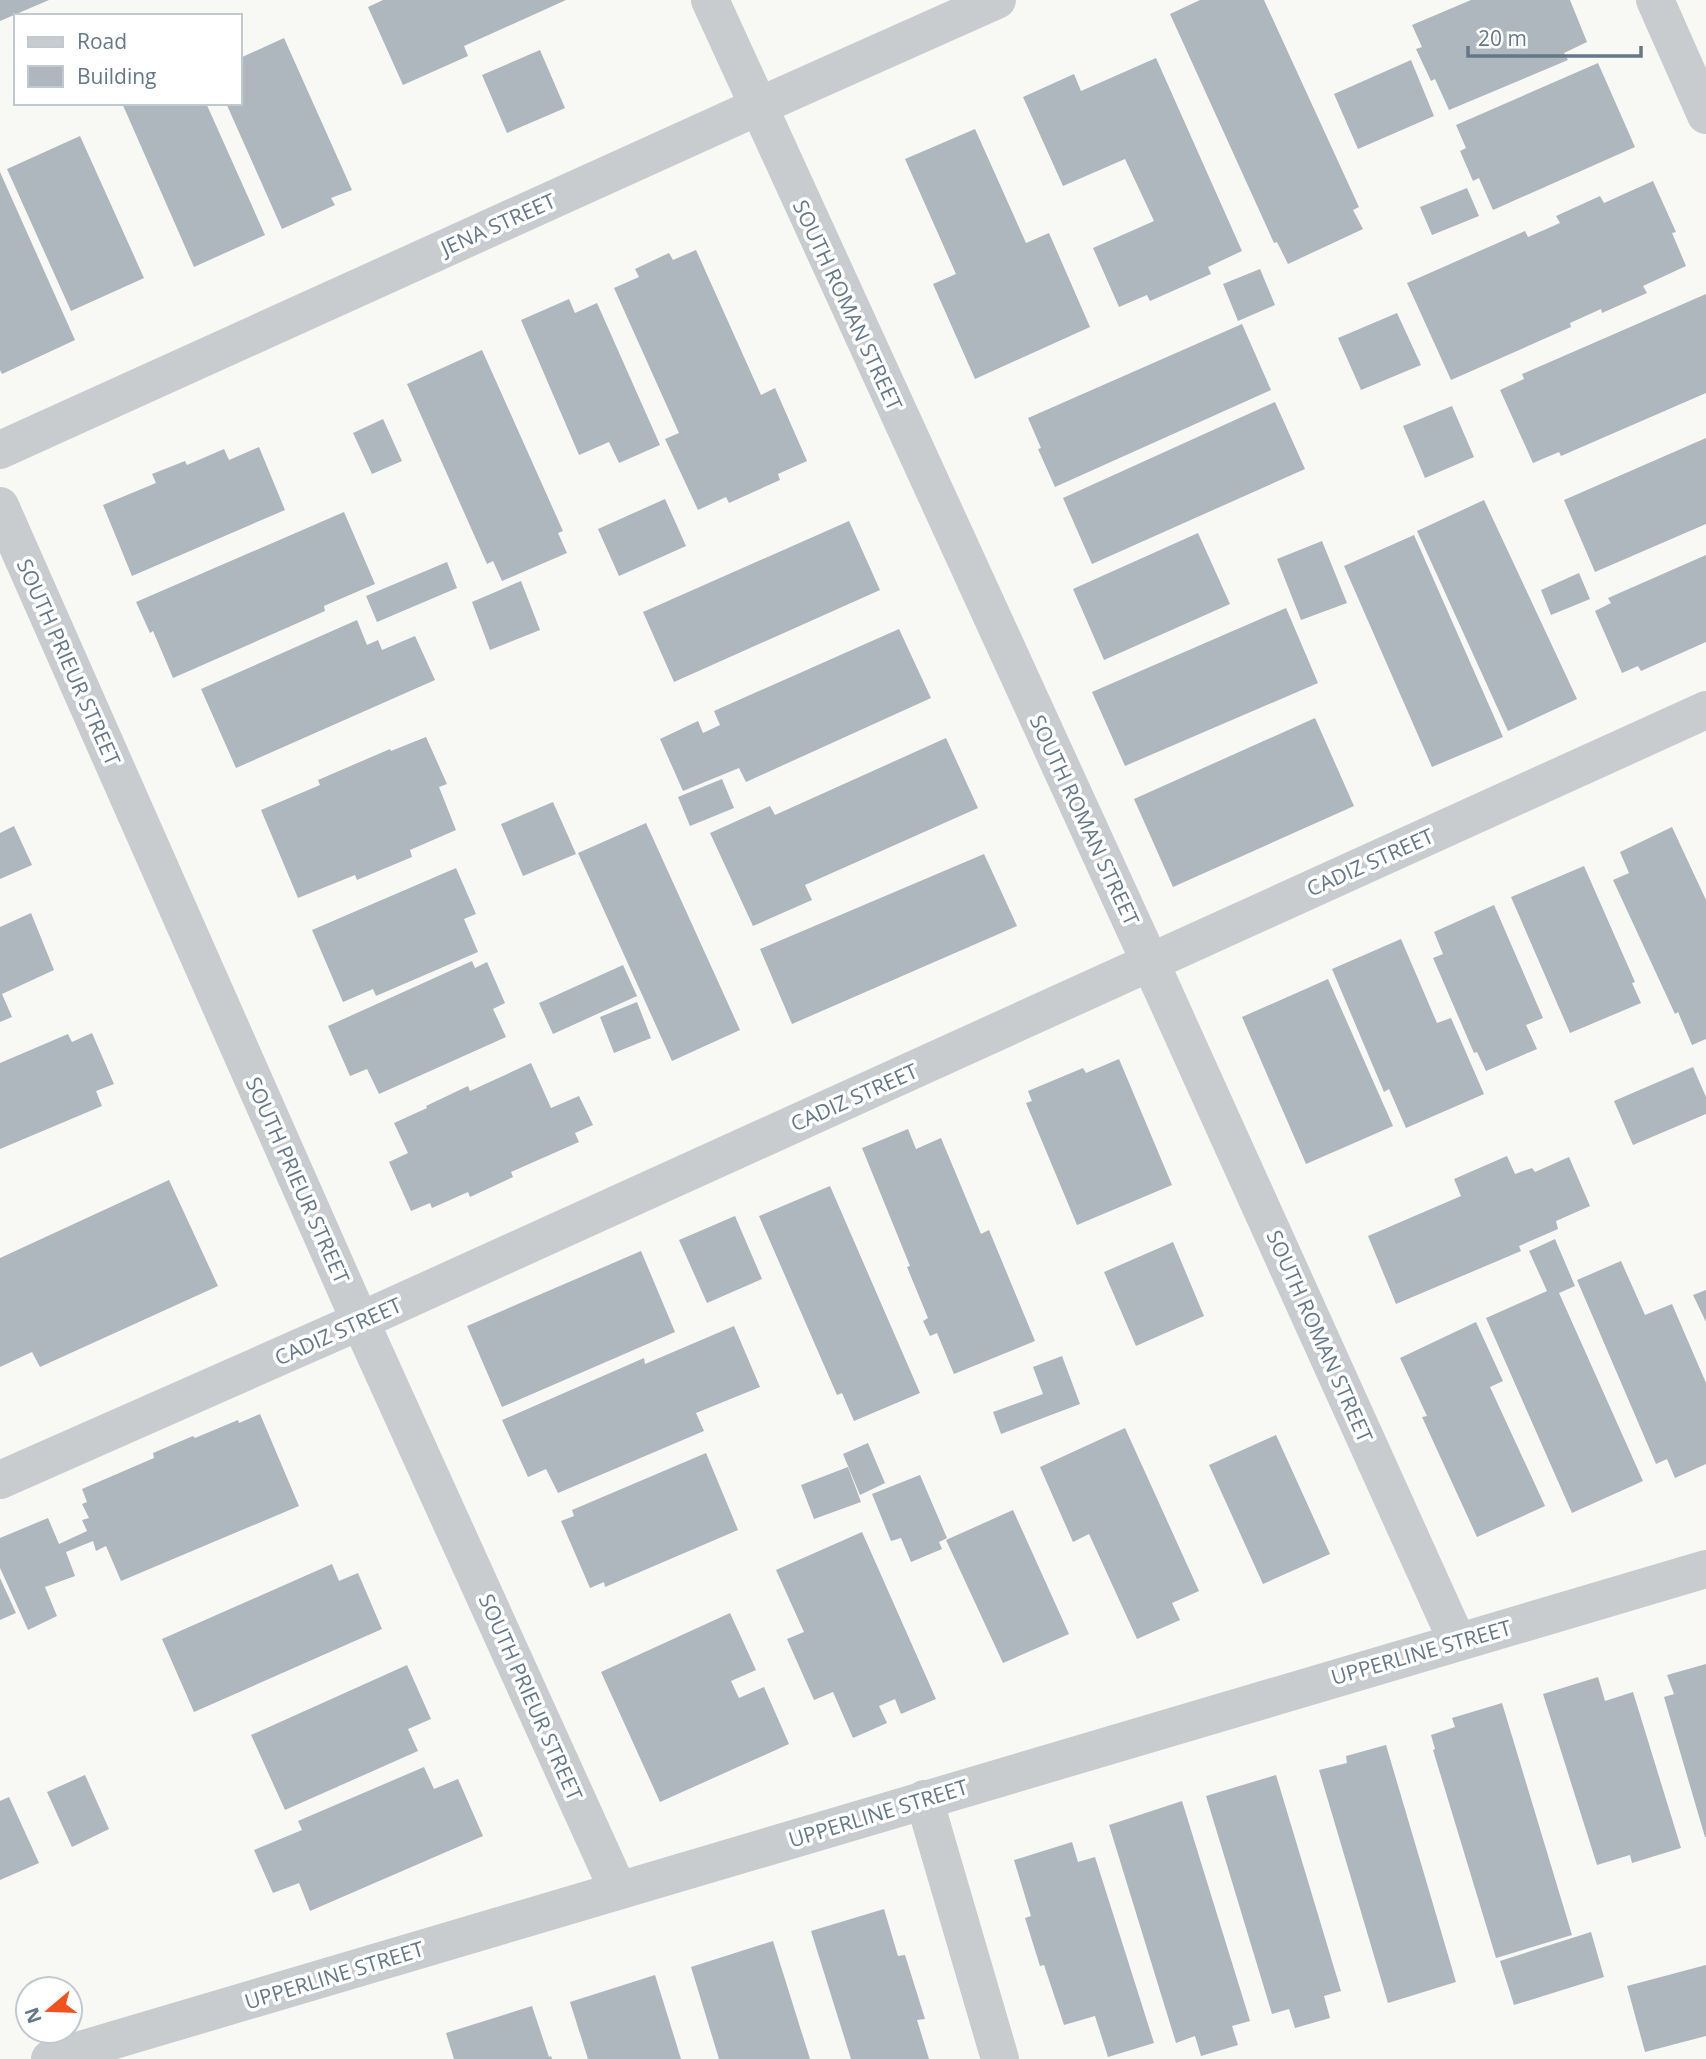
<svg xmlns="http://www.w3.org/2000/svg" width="1706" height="2059" font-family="'Open Sans',sans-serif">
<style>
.building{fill:#aeb7bd}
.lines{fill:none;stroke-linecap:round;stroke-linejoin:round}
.street{stroke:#c8cccf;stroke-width:38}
.labels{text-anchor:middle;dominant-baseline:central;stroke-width:7;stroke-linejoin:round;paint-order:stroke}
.street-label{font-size:21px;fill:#657889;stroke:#fff}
</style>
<rect width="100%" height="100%" fill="#f8f8f5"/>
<g class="building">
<path d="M0 0H49L0 21Z"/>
<path d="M383 0H566L464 46 468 56 403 85 368 7Z"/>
<path d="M1200 0H1264L1359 207 1353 210 1363 229 1288 264 1277 242 1274 243 1170 14Z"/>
<path d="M1471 0H1570L1587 42 1564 53 1568 60 1449 110 1435 79 1431 81 1416 49 1422 47 1412 25Z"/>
<path d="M284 38 352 190 331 198 335 205 282 229 226 103H240V58Z"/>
<path d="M540 50 565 108 507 133 482 75Z"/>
<path d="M1156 58 1242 251 1208 267 1211 274 1150 301 1147 295 1119 307 1093 248 1154 221 1125 159 1063 186 1023 97 1074 74 1081 91Z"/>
<path d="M1411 60 1434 116 1358 149 1334 94Z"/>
<path d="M1598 63 1635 147 1493 210 1479 178 1473 181 1460 151 1466 148 1456 125Z"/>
<path d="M122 103H206L265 235 194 267Z"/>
<path d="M975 129 1026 243 1049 233 1090 327 975 379 933 284 956 274 905 159Z"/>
<path d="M80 136 144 278 71 311 7 169Z"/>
<path d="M0 172 75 340 2 374 0 370Z"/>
<path d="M1653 181 1676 232 1672 233 1686 266 1643 286 1647 293 1602 313 1601 309 1570 323 1571 327 1451 380 1407 283 1525 231 1528 237 1560 223 1556 216 1600 196 1604 203Z"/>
<path d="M1467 188 1479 216 1432 235 1420 207Z"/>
<path d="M696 250 761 395 775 388 807 461 778 474 780 480 729 503 726 497 698 510 665 439 679 433 614 288 639 277 635 269 669 253 673 260Z"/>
<path d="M1260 269 1275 305 1238 321 1223 284Z"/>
<path d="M1706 294V393L1561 456 1559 452 1533 463 1500 390 1524 379 1522 374Z"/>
<path d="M569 299 575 313 597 303 660 445 619 463 609 442 579 455 521 320Z"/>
<path d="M1397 313 1421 365 1361 390 1338 338Z"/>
<path d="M1242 324 1271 390 1055 487 1038 449 1041 448 1028 418Z"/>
<path d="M482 350 563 531 558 533 567 553 502 581 493 561 487 564 407 384Z"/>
<path d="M1275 402 1305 469 1092 564 1063 498Z"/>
<path d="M1452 406 1474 457 1425 478 1403 426Z"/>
<path d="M383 419 402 461 372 474 353 433Z"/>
<path d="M1706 438V524L1595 572 1564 500Z"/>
<path d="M259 447 285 510 132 576 103 505 156 483 152 474 185 461 187 465 224 449 229 460Z"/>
<path d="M665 499 686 546 619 576 598 529Z"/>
<path d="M1484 500 1577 699 1508 731 1417 531Z"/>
<path d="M344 512 375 584 324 606 325 611 173 678 153 631 150 633 136 602Z"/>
<path d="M849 521 880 590 674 682 643 612Z"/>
<path d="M1198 533 1230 604 1104 660 1073 589Z"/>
<path d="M1414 535 1503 737 1432 767 1344 566Z"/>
<path d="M1322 541 1347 603 1301 620 1277 559Z"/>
<path d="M1706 555V642L1641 671 1638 666 1622 673 1595 611 1611 603 1608 598Z"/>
<path d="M447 562 457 588 377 622 366 596Z"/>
<path d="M1579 573 1590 599 1551 615 1541 590Z"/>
<path d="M521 581 540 630 490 650 472 602Z"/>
<path d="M1286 608 1318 683 1125 766 1092 692Z"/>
<path d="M357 620 367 645 378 640 382 650 415 636 435 680 236 768 201 689Z"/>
<path d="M899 629 931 698 746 782 739 768 683 791 660 739 698 721 703 733 720 725 714 711Z"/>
<path d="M1315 718 1354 806 1173 887 1134 799Z"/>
<path d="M426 737 447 784 439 787 456 830 410 850 412 857 357 880 355 875 298 898 261 810 320 785 318 780 390 749 391 751Z"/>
<path d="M946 738 978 808 805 885 812 900 753 926 710 833 770 806 775 815Z"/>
<path d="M722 779 734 808 690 826 678 797Z"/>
<path d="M553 802 576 854 523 876 501 824Z"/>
<path d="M646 823 740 1030 672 1061 578 853Z"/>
<path d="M14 826 32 865 0 879V833Z"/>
<path d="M1672 827 1706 900V1039L1692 1045 1678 1012 1675 1014 1613 880 1629 873 1620 852Z"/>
<path d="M984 854 1017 926 792 1024 760 949Z"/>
<path d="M1584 866 1635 982 1632 983 1641 1003 1570 1033 1511 897Z"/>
<path d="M456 868 476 914 464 919 478 952 376 996 373 989 343 1002 312 930Z"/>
<path d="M1494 905 1543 1018 1526 1025 1537 1049 1486 1071 1477 1052 1474 1053 1433 958 1443 954 1434 932Z"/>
<path d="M31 913 54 970 2 994 12 1017 0 1022V927Z"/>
<path d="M1401 939 1437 1023 1451 1018 1484 1094 1406 1128 1389 1089 1384 1092 1332 969Z"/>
<path d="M472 961 475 968 487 962 505 1003 493 1009 506 1037 379 1094 367 1069 350 1076 328 1026Z"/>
<path d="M623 965 637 996 553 1034 539 1003Z"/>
<path d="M1328 979 1393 1126 1306 1164 1242 1017Z"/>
<path d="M637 1002 651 1038 614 1053 600 1017Z"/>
<path d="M92 1033 114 1084 96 1091 102 1106 0 1149V1063L68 1034 72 1042Z"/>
<path d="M1119 1059 1172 1185 1077 1225 1026 1103 1032 1101 1028 1091 1083 1068 1086 1073Z"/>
<path d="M531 1063 551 1108 579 1096 593 1125 575 1133 579 1142 511 1172 513 1177 470 1197 468 1192 432 1208 430 1203 411 1211 389 1162 408 1153 394 1123 427 1108 426 1106 468 1086 470 1091Z"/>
<path d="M1693 1067 1706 1097V1114L1633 1145 1614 1101Z"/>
<path d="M908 1129 916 1149 941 1138 981 1234 989 1230 1035 1341 954 1374 937 1333 930 1336 923 1321 928 1318 907 1267 910 1266 862 1148Z"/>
<path d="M1507 1156 1515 1174 1532 1168 1535 1172 1569 1157 1590 1206 1556 1221 1558 1229 1519 1246 1521 1251 1396 1304 1368 1236 1461 1196 1454 1179Z"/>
<path d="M169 1180 218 1286 40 1367 32 1352 0 1367V1258Z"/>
<path d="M830 1186 920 1393 854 1421 842 1393 837 1395 759 1216Z"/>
<path d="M735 1216 762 1279 707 1303 679 1240Z"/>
<path d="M1555 1239 1575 1286 1559 1293 1643 1481 1572 1513 1486 1318 1547 1291 1529 1251Z"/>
<path d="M1173 1242 1204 1316 1136 1346 1104 1272Z"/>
<path d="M641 1251 675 1332 502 1407 467 1326Z"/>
<path d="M1621 1261 1645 1315 1672 1304 1706 1383V1464L1675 1478 1667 1459 1656 1464 1577 1280Z"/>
<path d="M1706 1290V1322L1693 1295Z"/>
<path d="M1476 1322 1503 1381 1490 1387 1545 1506 1477 1537 1422 1417 1427 1416 1400 1358Z"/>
<path d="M734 1326 760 1387 696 1413 704 1431 558 1493 546 1469 528 1477 502 1420 644 1358 645 1364Z"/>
<path d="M1062 1356 1080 1404 1001 1434 993 1412 1043 1394 1033 1367Z"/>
<path d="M260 1414 299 1506 121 1581 106 1546 96 1551 93 1541 66 1552 75 1576 45 1587 57 1616 28 1630 0 1568V1538L48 1518 59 1544 87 1531 82 1520 89 1518 82 1504 87 1502 82 1489 154 1458 153 1453 193 1436 195 1438 238 1420 239 1423Z"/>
<path d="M1125 1428 1199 1591 1172 1603 1180 1620 1137 1639 1089 1534 1073 1542 1040 1467Z"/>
<path d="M1276 1435 1330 1554 1263 1584 1209 1465Z"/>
<path d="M868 1443 885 1483 860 1495 843 1454Z"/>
<path d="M706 1453 738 1530 605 1587 604 1582 590 1588 561 1521 574 1516 572 1510Z"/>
<path d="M848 1467 861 1502 814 1519 801 1485Z"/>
<path d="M920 1475 947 1538 939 1542 942 1549 911 1562 901 1538 891 1541 872 1494Z"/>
<path d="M1013 1510 1069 1634 1003 1663 946 1540Z"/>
<path d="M862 1532 936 1699 901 1714 895 1699 879 1706 887 1723 853 1738 833 1692 814 1700 787 1639 804 1632 776 1570Z"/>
<path d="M332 1564 339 1581 358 1573 382 1629 194 1712 162 1639Z"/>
<path d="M0 1578 16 1613 0 1620Z"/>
<path d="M730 1613 756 1670 731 1681 739 1698 764 1687 789 1744 660 1802 601 1672Z"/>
<path d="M1706 1664V1837H1705L1664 1697 1674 1694 1667 1675Z"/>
<path d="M407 1665 431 1719 408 1729 418 1751 285 1810 251 1735Z"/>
<path d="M1598 1677 1605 1701 1633 1692 1681 1848 1632 1863 1630 1855 1597 1865 1543 1694Z"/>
<path d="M1502 1703 1572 1935 1496 1958 1433 1750 1435 1749 1431 1735 1455 1727 1452 1718Z"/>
<path d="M1386 1745 1456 1982 1388 2003 1319 1770 1347 1763 1346 1756Z"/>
<path d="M424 1767 434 1789 458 1779 483 1836 310 1911 299 1883 273 1893 254 1850 302 1830 298 1821Z"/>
<path d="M85 1775 109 1829 72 1847 47 1792Z"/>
<path d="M1276 1775 1341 1991 1324 1996 1330 2018 1295 2028 1289 2009 1272 2014 1206 1796Z"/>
<path d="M9 1797 39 1863 0 1880V1801Z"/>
<path d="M1182 1801 1250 2021 1232 2026 1238 2045 1201 2056 1195 2036 1176 2043 1109 1825Z"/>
<path d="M1072 1842 1078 1862 1095 1857 1154 2043 1108 2057 1095 2016 1064 2025 1044 1965 1040 1966 1025 1918 1031 1916 1014 1860Z"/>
<path d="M884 1909 898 1956 905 1955 925 2019 917 2020 929 2059H851L811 1931Z"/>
<path d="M1591 1932 1604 1977 1514 2005 1500 1961Z"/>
<path d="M773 1941 810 2059H719L691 1967Z"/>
<path d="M1706 1965V2036L1645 2052 1627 1986Z"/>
<path d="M655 1975 681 2059H588L570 2002Z"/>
<path d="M532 2006 549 2057 551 2056 552 2059H454L446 2033Z"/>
</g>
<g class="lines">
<g class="street">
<path d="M710 0 1150 962 1457 1641"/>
<path d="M1655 0 1706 115"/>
<path d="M0 450 757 107 997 0"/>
<path d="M0 506 360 1321 618 1890"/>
<path d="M0 1480 360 1321 1706 710"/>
<path d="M924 1799 1000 2059"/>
<path d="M50 2059 1706 1569"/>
</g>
</g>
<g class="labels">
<g class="street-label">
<text transform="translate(498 224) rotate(-24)">JENA STREET</text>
<text transform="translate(848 305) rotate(65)">SOUTH ROMAN STREET</text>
<text transform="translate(69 662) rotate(66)">SOUTH PRIEUR STREET</text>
<text transform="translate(1085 820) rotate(65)">SOUTH ROMAN STREET</text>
<text transform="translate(1370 862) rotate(-24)">CADIZ STREET</text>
<text transform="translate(854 1097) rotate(-24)">CADIZ STREET</text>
<text transform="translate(298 1180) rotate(66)">SOUTH PRIEUR STREET</text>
<text transform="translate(338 1331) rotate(-24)">CADIZ STREET</text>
<text transform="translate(1320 1336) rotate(66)">SOUTH ROMAN STREET</text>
<text transform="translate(1421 1652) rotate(-16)">UPPERLINE STREET</text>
<text transform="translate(531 1697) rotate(66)">SOUTH PRIEUR STREET</text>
<text transform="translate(878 1813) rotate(-17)">UPPERLINE STREET</text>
<text transform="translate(334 1975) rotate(-17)">UPPERLINE STREET</text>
</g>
</g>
<rect x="14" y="14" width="228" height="91" fill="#ffffff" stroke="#c1c9d0" stroke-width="2"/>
<rect x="28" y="37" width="35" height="10" fill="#c8cccf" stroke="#c1c9d0" stroke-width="2"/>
<text x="77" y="49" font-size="21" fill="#657889">Road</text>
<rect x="28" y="66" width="35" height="21" fill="#aeb7bd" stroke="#c1c9d0" stroke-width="2"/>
<text x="77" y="84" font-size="21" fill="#657889">Building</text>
<g transform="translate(49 2010) rotate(251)"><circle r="33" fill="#ffffff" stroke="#c1c9d0" stroke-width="2"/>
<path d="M0-5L12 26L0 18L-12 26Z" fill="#f1511c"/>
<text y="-10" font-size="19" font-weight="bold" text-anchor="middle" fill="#657889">N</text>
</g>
<path d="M1468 46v10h173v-10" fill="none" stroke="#657889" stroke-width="3.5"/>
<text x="1478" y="46" font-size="21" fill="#657889" stroke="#ffffff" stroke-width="5" paint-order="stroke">20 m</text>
</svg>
